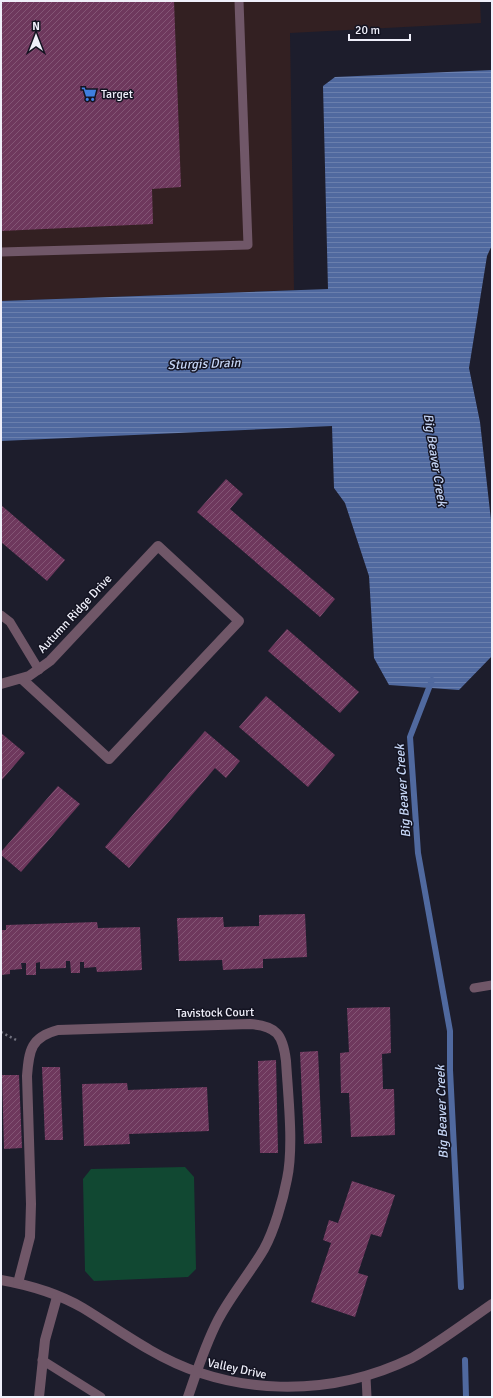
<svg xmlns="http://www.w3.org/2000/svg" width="493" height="1398" font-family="Signika,sans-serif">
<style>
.commercial{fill:#332022}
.park{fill:#114832}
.water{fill:url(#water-rules)}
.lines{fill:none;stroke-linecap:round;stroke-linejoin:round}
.stream{stroke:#50699f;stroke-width:6}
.building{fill:url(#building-hatch)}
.path{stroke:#72727f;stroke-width:2.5;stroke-dasharray:2 3;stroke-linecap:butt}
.lane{stroke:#705768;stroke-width:9}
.street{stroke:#705768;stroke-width:10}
.labels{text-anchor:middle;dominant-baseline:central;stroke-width:3;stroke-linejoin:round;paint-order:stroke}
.poi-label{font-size:12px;fill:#efeffa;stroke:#141422;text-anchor:start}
.street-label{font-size:12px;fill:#efeffa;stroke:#141422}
.water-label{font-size:13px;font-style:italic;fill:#c6d6f6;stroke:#141422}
</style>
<defs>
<pattern id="water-rules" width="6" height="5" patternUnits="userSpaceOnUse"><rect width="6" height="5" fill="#50699f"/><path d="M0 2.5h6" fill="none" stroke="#6a7fad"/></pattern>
<pattern id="building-hatch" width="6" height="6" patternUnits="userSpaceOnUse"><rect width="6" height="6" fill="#6e385d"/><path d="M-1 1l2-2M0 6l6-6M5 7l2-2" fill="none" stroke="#835575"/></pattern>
</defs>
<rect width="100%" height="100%" fill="#1d1d2c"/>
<path class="commercial" d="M1 1H480L481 23 290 33 294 290 1 301Z"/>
<path class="park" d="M185 1167 194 1177 196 1269 188 1277 94 1281 85 1271 83 1179 91 1169Z"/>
<path class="water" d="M492 70V245L487 256 469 368 480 422 492 529V656L459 690 389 685 374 658 369 576 345 503 334 488 332 426 1 441V301L328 289 323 86 335 77Z"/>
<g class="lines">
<g class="stream">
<path d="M432 680 410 737 418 853 450 1031V1070L461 1287"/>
<path d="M465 1360 466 1397"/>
</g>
</g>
<g class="building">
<path d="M1 1H174L181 187 152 189 153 224 1 231Z"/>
<path d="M226 479 243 494 230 509 335 599 320 617 197 512Z"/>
<path d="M1 505 65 560 47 581 1 542Z"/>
<path d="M287 629 359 692 340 713 268 651Z"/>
<path d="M266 696 335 755 308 787 239 727Z"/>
<path d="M205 731 240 761 226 778 215 768 129 868 105 847Z"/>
<path d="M1 733 25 753 1 781Z"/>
<path d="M58 786 80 804 21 872 1 855V852Z"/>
<path d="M305 914 307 957 263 959V968L223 970 222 960 179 961 177 918 223 917 224 927 259 926V915Z"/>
<path d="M97 922 98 928 140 927 142 970 97 972 96 967 84 968V962H80V973H71L70 961H66V968L40 969V962L36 963V975H26V963H21L22 969 10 970V974L1 975V930H6V925Z"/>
<path d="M390 1007 391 1053 382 1054 383 1089H394L395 1135 351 1137 349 1093H341L340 1053 349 1052 347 1008Z"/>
<path d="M318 1051 322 1143 304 1144 300 1052Z"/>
<path d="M276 1060 278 1153H260L258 1061Z"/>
<path d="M42 1067H60L63 1140H45Z"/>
<path d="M2 1075H19L22 1148 4 1149Z"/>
<path d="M127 1083 128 1090 207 1087 209 1131 129 1134 130 1144 84 1146 82 1084Z"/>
<path d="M352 1181 395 1195 381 1237 371 1234 358 1273 368 1276 355 1317 311 1302 331 1243 323 1240 329 1220 338 1223Z"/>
</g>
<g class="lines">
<path class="path" d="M1 1032 18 1041"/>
<g class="lane">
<path d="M1 252 248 245 239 1"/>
<path d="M1 615 10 622 39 670"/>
<path d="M474 988 492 985"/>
<path d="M42 1360 101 1397"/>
<path d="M366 1377 367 1397"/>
</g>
<g class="street">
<path d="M1 684 29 676 50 661 158 546 239 621 109 759 22 679"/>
<path d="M1 1280C29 1285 59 1294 83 1308 106 1322 127 1337 150 1350 230 1397 330 1398 412 1358 440 1342 466 1322 492 1304"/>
<path d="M18 1283 30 1237 31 1204 27 1076C29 1050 31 1037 58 1030L250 1024C277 1026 283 1035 286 1061 288 1095 294 1147 287 1179 283 1200 274 1231 264 1249 250 1273 231 1295 218 1320 205 1345 197 1371 188 1397"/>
<path d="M39 1397 45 1340 57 1297"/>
</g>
</g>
<defs>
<g id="supermarket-bare" transform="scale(1.2)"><path d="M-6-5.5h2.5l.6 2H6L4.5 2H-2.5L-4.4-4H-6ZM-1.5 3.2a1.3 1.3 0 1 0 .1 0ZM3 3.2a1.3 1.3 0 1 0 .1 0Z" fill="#3f7fe0" stroke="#141422" stroke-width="2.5" paint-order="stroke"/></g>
</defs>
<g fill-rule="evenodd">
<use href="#supermarket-bare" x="89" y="94"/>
</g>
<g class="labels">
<g class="poi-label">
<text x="101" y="94">Target</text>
</g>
<g class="street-label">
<text transform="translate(75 614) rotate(-47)">Autumn Ridge Drive</text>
<text transform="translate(215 1013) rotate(-1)">Tavistock Court</text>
<text transform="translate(237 1369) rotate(12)">Valley Drive</text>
</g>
<g class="water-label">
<text transform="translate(204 364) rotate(-2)">Sturgis Drain</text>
<text transform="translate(435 460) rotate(81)">Big Beaver Creek</text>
<text transform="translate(403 791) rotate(-94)">Big Beaver Creek</text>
<text transform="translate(442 1112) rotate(-92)">Big Beaver Creek</text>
</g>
</g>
<rect width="493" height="1398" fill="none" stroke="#efeffa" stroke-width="4"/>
<g transform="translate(36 36)" stroke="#141422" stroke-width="3" paint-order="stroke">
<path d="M0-3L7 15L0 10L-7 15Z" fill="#efeffa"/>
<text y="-6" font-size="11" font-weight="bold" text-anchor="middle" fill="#efeffa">N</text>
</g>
<path d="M349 34v6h61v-6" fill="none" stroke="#efeffa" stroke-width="2"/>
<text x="355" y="34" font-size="12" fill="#efeffa" stroke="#141422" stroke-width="3" paint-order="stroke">20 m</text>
</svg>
